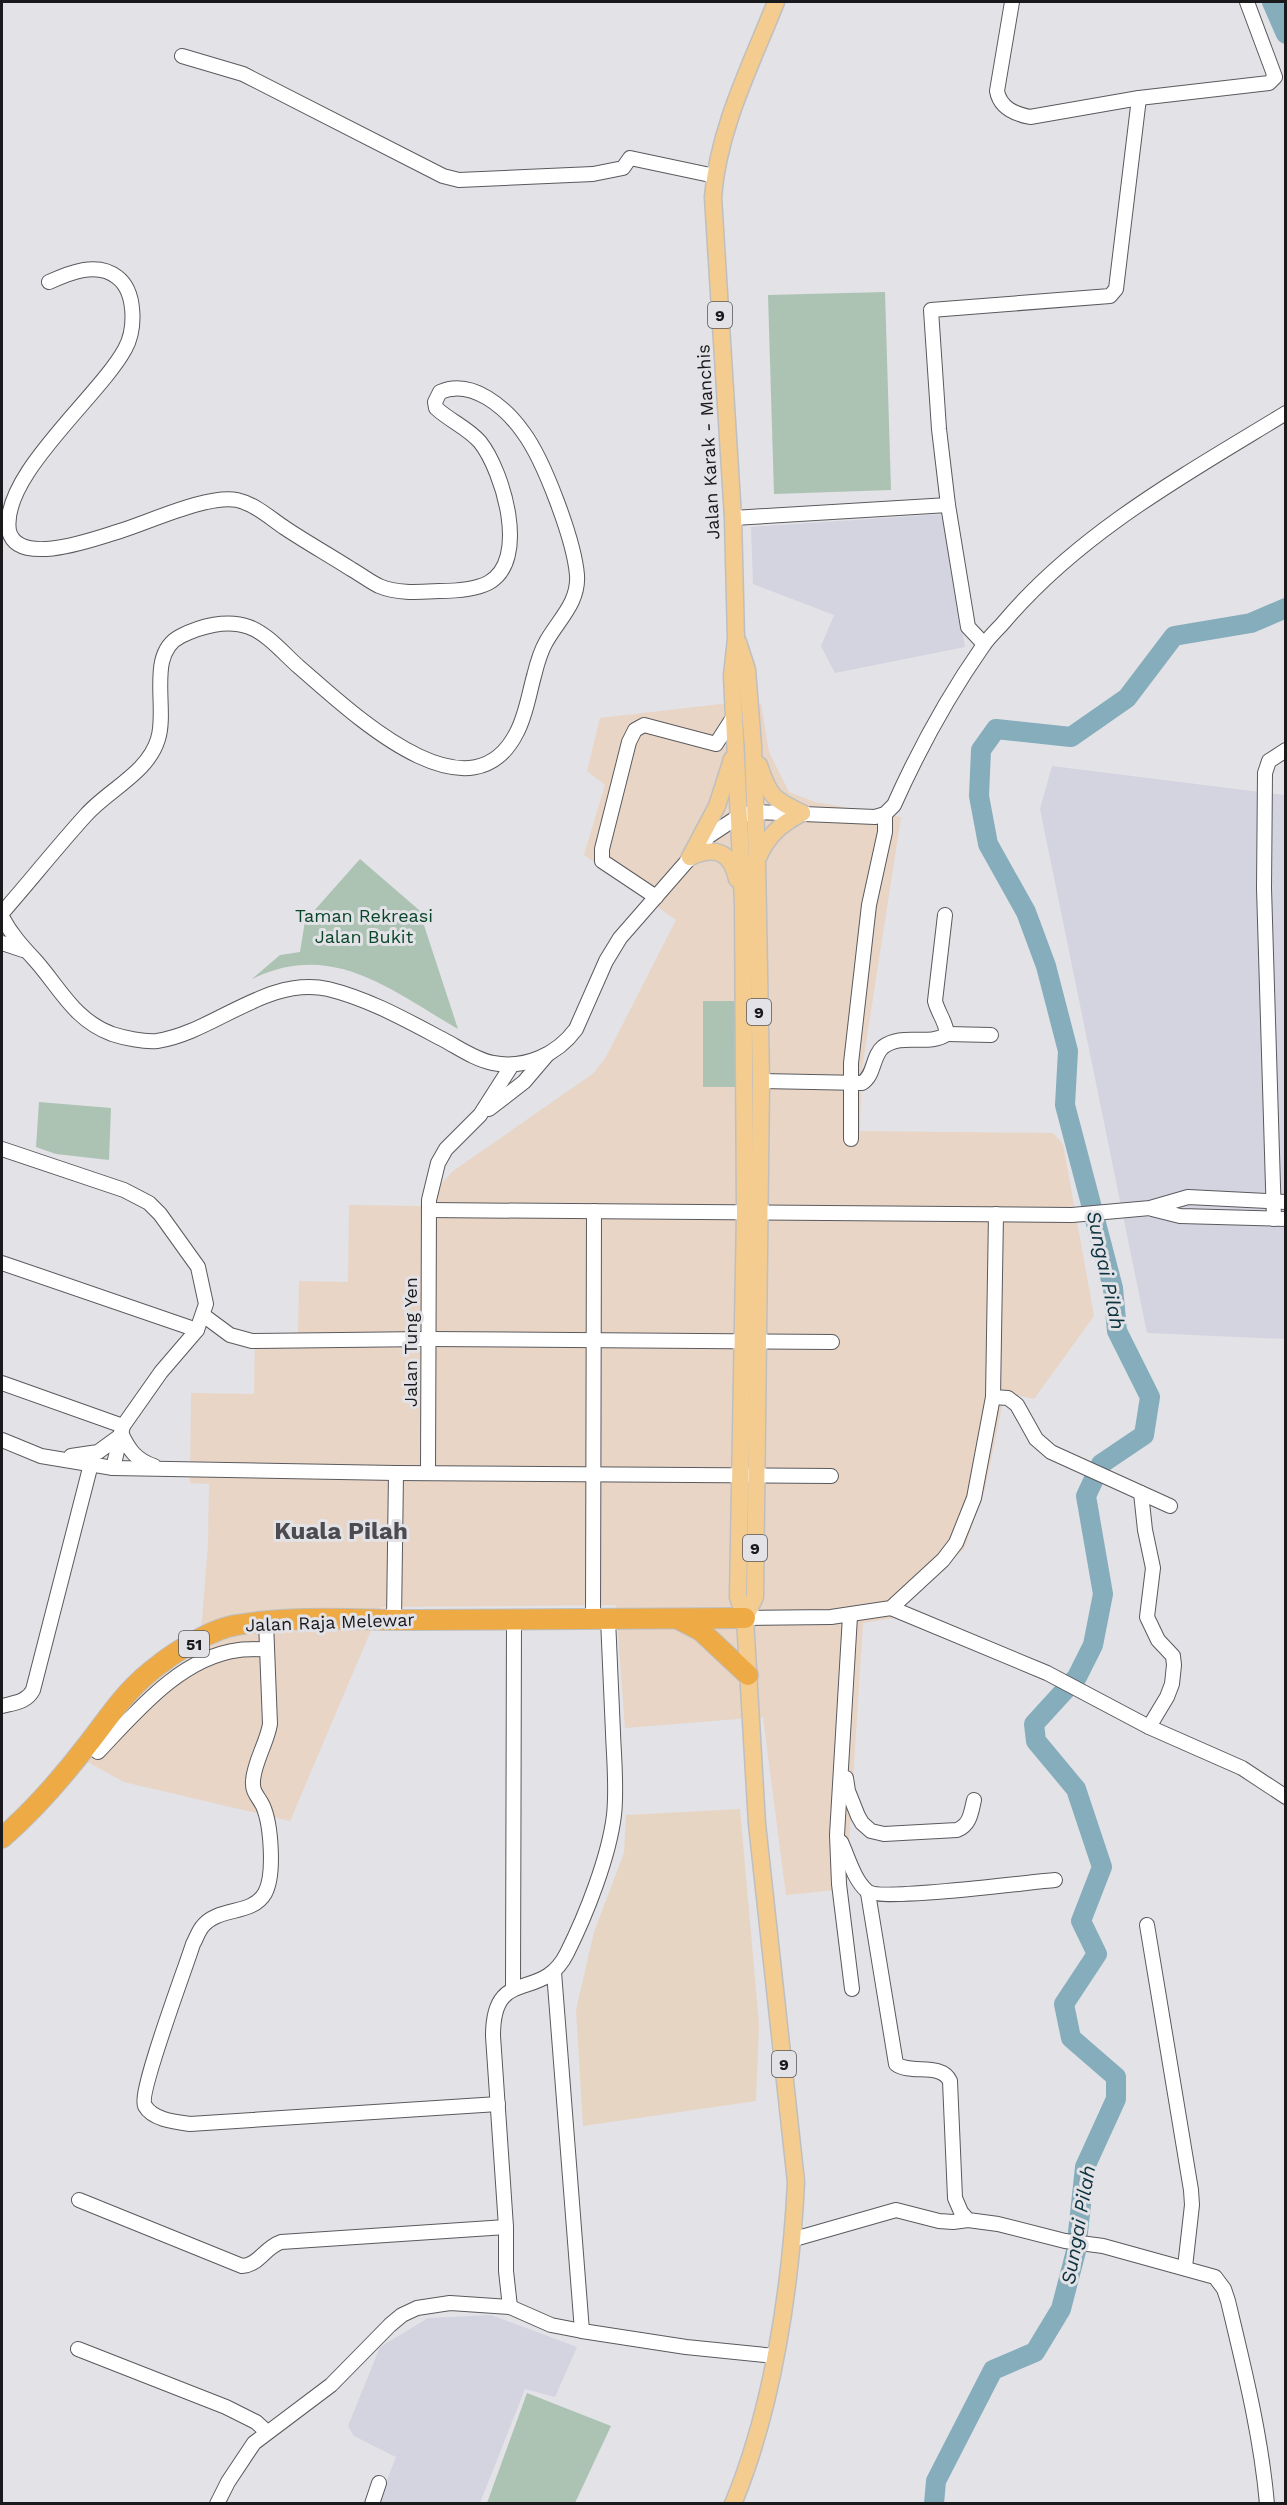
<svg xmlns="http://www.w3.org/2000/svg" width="1287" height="2505" font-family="'Work Sans',sans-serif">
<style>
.commercial{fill:#e8d5c5}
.built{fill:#d4d4e0}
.medical{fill:#e7d5c4}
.green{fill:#acc3b4}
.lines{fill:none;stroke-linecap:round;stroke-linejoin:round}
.river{stroke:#85adbc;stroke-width:20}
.minor-casing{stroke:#5a5a5e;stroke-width:16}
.major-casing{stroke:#bfbfbf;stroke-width:19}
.highway-casing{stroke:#bfbfbf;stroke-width:22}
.minor{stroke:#fff;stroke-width:14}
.major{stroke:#f4cc8f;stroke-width:16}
.highway{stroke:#edaa45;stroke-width:20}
.labels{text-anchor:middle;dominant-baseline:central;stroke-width:6;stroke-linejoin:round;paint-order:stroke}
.shield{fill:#e2e2e7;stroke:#565659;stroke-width:1.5}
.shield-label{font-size:16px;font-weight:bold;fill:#1a1a1c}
.street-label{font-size:18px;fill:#1a1a1c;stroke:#e2e2e7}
.park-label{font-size:18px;fill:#094629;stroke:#e2e2e7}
.water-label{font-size:20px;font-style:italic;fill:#0c323e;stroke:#e2e2e7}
.district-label{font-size:24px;font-weight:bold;fill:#4c4c50;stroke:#e2e2e7}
</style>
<rect width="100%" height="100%" fill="#e2e2e7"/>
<path class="commercial" d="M721 704H761L769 752 789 792 815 802 901 817 862 1069 860 1131 1053 1133 1063 1144 1094 1316 1034 1399 1005 1392 985 1489 964 1549 909 1600 894 1618 863 1623 846 1889 786 1895 763 1717 625 1728 616 1605 381 1607 290 1821 124 1782 86 1761 125 1711 153 1683 196 1653 202 1620 208 1545 209 1484 190 1483 191 1393 254 1394 255 1335H298L299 1281 348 1282 349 1205 420 1206 453 1171 594 1073 606 1057 676 920 584 855 605 785 587 771 600 718Z"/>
<g class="built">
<path d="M944 514 965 647 835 673 821 646 834 615 753 584 751 527Z"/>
<path d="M1052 766 1285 795V1339L1147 1333 1040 809Z"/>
<path d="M491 2315 577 2347 555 2397 525 2389 480 2503H378L396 2457 354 2436 348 2426 380 2347 428 2318Z"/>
</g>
<path class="medical" d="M740 1809 759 2024 756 2101 583 2126 576 2010 594 1932 624 1853 626 1815Z"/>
<g class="green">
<path d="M885 292 891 490 774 494 768 295Z"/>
<path d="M360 859 419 910 458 1029C390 990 333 940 252 979L280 955 300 952 305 921Z"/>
<rect x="703" y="1001" width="33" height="86"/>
<path d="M39 1102 111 1108 109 1160 56 1154 36 1147Z"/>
<path d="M527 2393 611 2426 575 2503H487Z"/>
</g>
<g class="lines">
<g class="river">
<path d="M1272 2 1286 34"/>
<path d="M934 2504 936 2481 993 2370 1035 2352 1061 2309 1076 2251 1085 2167 1116 2099V2077L1071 2038 1064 2004 1097 1954 1081 1921 1102 1867 1076 1789 1036 1741 1034 1724 1077 1677 1093 1645 1103 1594 1086 1496 1101 1464 1144 1435 1150 1397 1117 1331 1113 1288 1065 1105 1068 1051 1046 966 1026 912 988 844 979 796 981 750 996 729 1071 737 1127 698 1174 636 1251 623 1286 608"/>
</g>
<g class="minor-casing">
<g id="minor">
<path d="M1012 2 997 91C1000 108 1015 114 1030 117L1139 98 1269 83 1275 77 1247 2"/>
<path d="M182 56 243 74 443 176 459 180 593 174 623 168 630 158 715 176"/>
<path d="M733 518 948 505"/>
<path d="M984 644 968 627 948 505 939 429 931 310 1110 296 1116 289 1139 98"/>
<path d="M656 897 602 861V849L629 742 635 730 644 725 716 744 734 716"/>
<path d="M2 913C30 881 57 847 86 815 108 790 148 773 158 739 168 708 146 653 181 636 201 626 227 619 249 627 268 634 284 654 299 667 346 707 469 828 517 732 526 715 529 694 534 676 537 664 540 652 546 642 558 620 579 603 577 575 574 540 544 460 523 432 506 408 472 378 440 392L435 402 436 408C450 421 468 428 480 442 503 471 530 561 488 583 474 590 455 591 439 591 419 592 398 594 379 586 369 581 360 574 351 569 329 555 306 542 285 528 270 518 255 504 237 500 209 494 149 522 120 531 97 538 18 568 9 531 0 476 99 397 125 349 136 329 136 291 117 277 97 261 69 273 49 282"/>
<path d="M2 917C11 934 22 946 35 960 60 988 74 1020 112 1034 124 1038 144 1042 157 1041 215 1032 266 976 328 989 369 999 406 1020 444 1040 459 1048 476 1060 493 1063 525 1069 557 1055 576 1029L606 961 620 938 709 836 739 816 755 812 875 817 885 814 894 805C919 749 948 696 983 646 989 637 997 630 1004 622 1080 532 1186 474 1286 413"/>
<path d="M2 943 23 950"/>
<path d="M947 1034 991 1035"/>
<path d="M761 1081 862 1083C875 1075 872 1056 883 1047 903 1032 928 1047 947 1034 946 1022 938 1013 935 1001L945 915"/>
<path d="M489 1109 524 1082 547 1055"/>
<path d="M851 1139V1063L869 905 885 832V814"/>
<path d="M2 1149 124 1190 149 1203 160 1214 198 1267 206 1304 197 1330 161 1372 123 1426 113 1468"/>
<path d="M1152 1209 1180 1216 1286 1219"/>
<path d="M429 1210 1072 1215 1150 1208 1188 1197 1286 1202"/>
<path d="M1274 1219 1264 888 1265 773 1269 761 1286 750"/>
<path d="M2 1263 197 1330"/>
<path d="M203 1315 230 1335 252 1341 428 1339 832 1342"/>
<path d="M2 1383 123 1426"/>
<path d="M993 1397 1008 1398 1017 1405 1036 1439 1051 1452 1170 1506"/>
<path d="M121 1433C129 1450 136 1460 154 1466"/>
<path d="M2 1440 41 1456 113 1468 396 1473 831 1476"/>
<path d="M71 1456 98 1452 120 1436"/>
<path d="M428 1473 429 1200 438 1163 446 1149 480 1115 512 1065"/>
<path d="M1141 1493 1145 1530 1153 1568 1147 1617 1158 1640 1173 1656 1174 1665 1172 1684 1167 1697 1149 1727"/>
<path d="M891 1608 1047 1673 1149 1727 1242 1768 1286 1797"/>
<path d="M850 1616 837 1835 839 1884 852 1989"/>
<path d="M745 1618 831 1617 891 1608 943 1560 956 1543 974 1498 993 1397 996 1214"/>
<path d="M593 1619 594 1211"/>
<path d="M394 1620 396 1473"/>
<path d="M266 1622 270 1724C267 1743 254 1762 253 1781 252 1793 259 1797 263 1806 271 1824 275 1875 265 1893 252 1916 218 1906 202 1927 198 1932 196 1939 193 1944 186 1967 138 2093 145 2106 153 2120 176 2122 190 2124L498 2104"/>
<path d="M2 1706C14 1703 27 1702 33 1690L91 1464"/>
<path d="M88 1744 98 1752C136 1712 181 1657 239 1650 248 1649 258 1649 267 1649"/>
<path d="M846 1778 848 1791 858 1816 862 1823 871 1831 884 1834 957 1830C970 1825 971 1813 974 1800"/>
<path d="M841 1842C848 1857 854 1880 867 1891 880 1902 1028 1882 1055 1880"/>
<path d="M868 1893 896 2064C911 2075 941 2062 950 2081L955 2198 961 2212 968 2220 998 2224 1065 2241 1103 2246 1215 2277 1224 2289 1228 2301C1244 2368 1261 2435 1267 2504"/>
<path d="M1147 1925 1191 2190 1192 2205 1185 2267"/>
<path d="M554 1972 582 2331"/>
<path d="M513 1989 514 1619"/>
<path d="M79 2200 242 2266C259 2265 264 2248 281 2242L506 2227"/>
<path d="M791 2240 896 2210 939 2221 953 2222 968 2220"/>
<path d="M510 2307 506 2271V2227L493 2036C493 1964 542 2004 567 1953 586 1915 609 1857 614 1815 617 1788 614 1760 613 1733 611 1695 610 1657 608 1619"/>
<path d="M78 2349 226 2407 256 2422 267 2432"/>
<path d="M217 2504 228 2482 254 2443 331 2385 390 2325 402 2315 417 2308 450 2303 510 2307 551 2325 582 2331 686 2347 775 2356"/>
<path d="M372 2504 379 2483"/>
</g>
</g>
<g class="major-casing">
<g id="major">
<path d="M738 642 747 670 753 746 757 860 761 1081 755 1597 745 1618"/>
<path d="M759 765C769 796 773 799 802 813"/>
<path d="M690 857 717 806 732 759"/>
<path d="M690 857C715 846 731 851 737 879"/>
<path d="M758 858C767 836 781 824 802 813"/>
<path d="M733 2504C773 2408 791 2286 796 2182L757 1824 745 1618 738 1597 745 1212 743 903 732 675 736 639 733 518 713 197C718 129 751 65 776 2"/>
</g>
</g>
<g class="highway-casing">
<g id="highway">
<path d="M678 1619 701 1631 748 1675"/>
<path d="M2 1838C34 1810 62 1778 88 1744 113 1712 126 1689 160 1664 178 1650 214 1628 237 1625 293 1615 360 1620 418 1620 527 1619 636 1619 745 1618"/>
</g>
</g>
<use href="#minor" class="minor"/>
<use href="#major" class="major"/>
<use href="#highway" class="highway"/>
</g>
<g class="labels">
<g class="shield">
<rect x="708" y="302" width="24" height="26" rx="4.5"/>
<rect x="747" y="999" width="24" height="26" rx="4.5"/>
<rect x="743" y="1535" width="24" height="26" rx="4.5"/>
<rect x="179" y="1631" width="30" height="26" rx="4.5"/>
<rect x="772" y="2051" width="24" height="26" rx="4.5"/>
</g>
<g class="shield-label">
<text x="720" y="315">9</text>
<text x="759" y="1012">9</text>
<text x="755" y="1548">9</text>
<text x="194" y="1644">51</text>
<text x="784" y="2064">9</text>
</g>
<g class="street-label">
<text transform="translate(708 442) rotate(-93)">Jalan Karak - Manchis</text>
<text transform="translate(410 1342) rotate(-90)">Jalan Tung Yen</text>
<text transform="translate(330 1622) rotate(-2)">Jalan Raja Melewar</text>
</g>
<g class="park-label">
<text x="364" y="915">Taman Rekreasi<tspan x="364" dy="21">Jalan Bukit</tspan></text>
</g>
<g class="water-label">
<text transform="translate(1106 1270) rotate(78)">Sungai Pilah</text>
<text transform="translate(1078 2225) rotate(-80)">Sungai Pilah</text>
</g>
<g class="district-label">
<text x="341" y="1531">Kuala Pilah</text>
</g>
</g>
<rect width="1287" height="2505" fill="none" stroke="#1a1a1c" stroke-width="6"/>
</svg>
